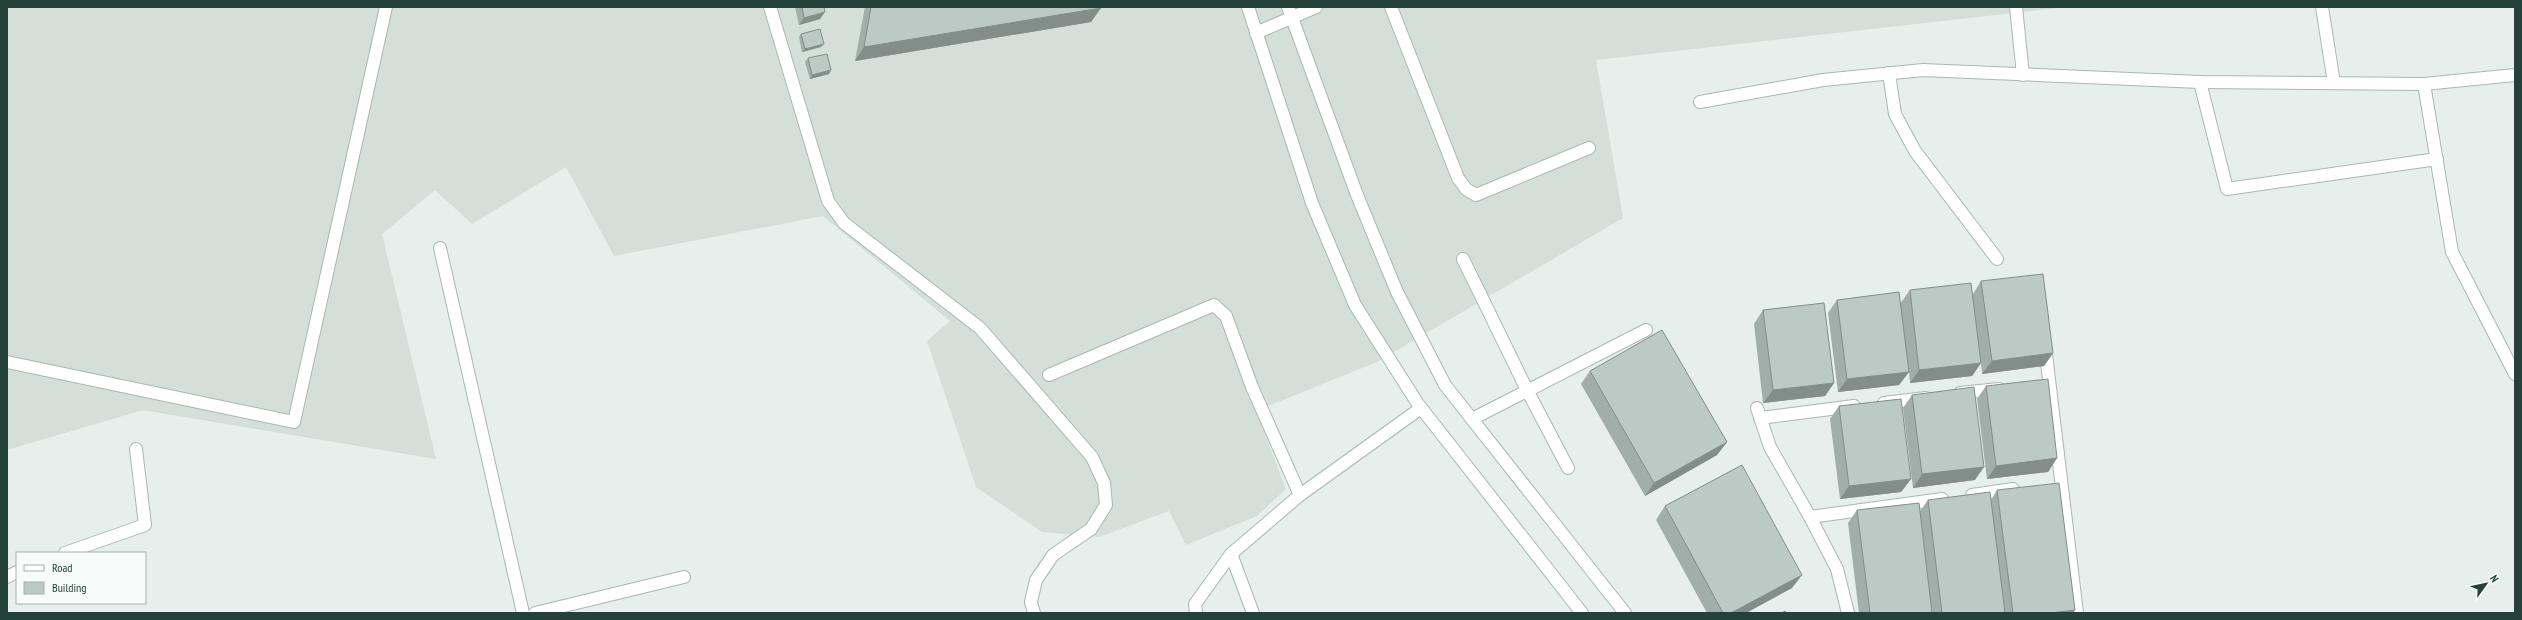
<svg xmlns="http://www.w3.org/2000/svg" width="2522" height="620" font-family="'PT Sans Narrow',sans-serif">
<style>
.built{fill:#d4dfda}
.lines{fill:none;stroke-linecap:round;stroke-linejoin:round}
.minor-casing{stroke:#a8b8b2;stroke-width:14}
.minor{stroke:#fff;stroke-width:12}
.wall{fill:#a1aea9}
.shaded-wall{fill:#838d89}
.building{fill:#bbcac4;stroke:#838d89}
</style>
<rect width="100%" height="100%" fill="#e6efeb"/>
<path class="built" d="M7 7H2067L1596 60 1623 218 1377 362 1256 411 1286 489 1257 516 1186 545 1169 511 1099 537 1042 532 976 487 927 341 950 321 823 216 614 256 566 167 472 224 435 190 382 234 436 459 143 410 7 450Z"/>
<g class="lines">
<g class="minor-casing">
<g id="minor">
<path d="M770 7 828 201 844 223 980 328 1092 457 1104 483 1106 505 1091 529 1053 555 1036 580 1031 602 1034 613"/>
<path d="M1248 7 1312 203 1355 305 1418 404 1582 613"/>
<path d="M1288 7 1357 195 1397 292 1445 385 1625 613"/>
<path d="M1391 7 1458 178 1466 189 1476 195 1589 148"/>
<path d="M2016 7 2023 75"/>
<path d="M2322 7 2334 83"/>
<path d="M1256 33 1316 7"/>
<path d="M1889 73 1895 114 1915 151 1997 259"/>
<path d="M2200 82 2227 189 2437 159"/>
<path d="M2424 84 2452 252 2515 374"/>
<path d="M1700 102 1823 80 1923 70 2200 82 2424 84 2515 75"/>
<path d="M440 248 523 613"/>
<path d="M1463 259 1527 390 1568 468"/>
<path d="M2045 346 2077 613"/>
<path d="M7 362 294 422 386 7"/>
<path d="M1049 375 1214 305 1226 316 1252 387 1300 495"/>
<path d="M1960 393 1999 389"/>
<path d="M1884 403 1926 398"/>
<path d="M1757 408 1770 447 1810 517 1837 569 1848 613"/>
<path d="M1760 418 1854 406"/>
<path d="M1472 419 1646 330"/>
<path d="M1972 495 2013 489"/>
<path d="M1810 517 1942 499"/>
<path d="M65 553 145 525 136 449"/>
<path d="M1231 554 1253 613"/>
<path d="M7 577 17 572"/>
<path d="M535 613 684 577"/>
<path d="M1196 613 1195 604 1231 554 1300 495 1421 408"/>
</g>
</g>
<use href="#minor" class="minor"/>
</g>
<g class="wall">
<path d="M795 7H824L820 19 799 25Z"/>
<path d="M865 7H1101L1091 22 855 61Z"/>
<path d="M801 34 821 47 802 52 799 37Z"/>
<path d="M808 58 831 70 829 74 810 79 805 62Z"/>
<path d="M1981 281 2053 353 2044 366 1982 374 1981 363 1972 376 1910 383 1909 372 1899 385 1838 392 1828 313 1837 300 1900 304 1910 290 1973 294Z"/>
<path d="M1763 310 1834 383 1825 396 1763 403 1754 324Z"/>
<path d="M1590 371 1727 442 1717 455 1645 496 1581 384Z"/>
<path d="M1986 386 2057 458 2048 472 1987 479 1977 399Z"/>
<path d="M1912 395 1975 480 1913 488 1903 408Z"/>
<path d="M1839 406 1911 479 1901 492 1840 499 1830 419Z"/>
<path d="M1997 490 2075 610 2073 613H1859L1848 523 1857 510 1920 511 1928 500H1991Z"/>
<path d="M1665 506 1792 588 1746 613H1707L1656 520Z"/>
</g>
<g class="shaded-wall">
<path d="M1101 8 1091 22 855 61 864 47Z"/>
<path d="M825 12 820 19 799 25 804 18Z"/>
<path d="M824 44 821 47 802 52 805 49Z"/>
<path d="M831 70 829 74 810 79 812 75Z"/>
<path d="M2053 353 2044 366 1982 374 1992 361Z"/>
<path d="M1981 363 1972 376 1910 383 1919 370Z"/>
<path d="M1909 372 1899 385 1838 392 1847 379Z"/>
<path d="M1834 383 1825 396 1763 403 1773 390Z"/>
<path d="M1727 442 1717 455 1645 496 1654 483Z"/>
<path d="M2057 458 2048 472 1987 479 1996 466Z"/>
<path d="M1984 467 1975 480 1913 488 1922 474Z"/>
<path d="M1911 479 1901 492 1840 499 1849 486Z"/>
<path d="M1802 575 1792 588 1746 613H1731Z"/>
<path d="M2075 610 2073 613H2051Z"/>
</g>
<g class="building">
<path d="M802 7H824L825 12 804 18Z"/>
<path d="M871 7H1101V8L864 47Z"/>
<path d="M820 29 824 44 805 49 801 34Z"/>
<path d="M827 54 831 70 812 75 808 58Z"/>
<path d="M2043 274 2053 353 1992 361 1981 281Z"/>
<path d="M1971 283 1981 363 1919 370 1910 290Z"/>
<path d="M1899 292 1909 372 1847 379 1837 300Z"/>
<path d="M1824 303 1834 383 1773 390 1763 310Z"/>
<path d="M1662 330 1727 442 1654 483 1590 371Z"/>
<path d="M2048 379 2057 458 1996 466 1986 386Z"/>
<path d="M1974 387 1984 467 1922 474 1912 395Z"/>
<path d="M1901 399 1911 479 1849 486 1839 406Z"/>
<path d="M1742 465 1802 575 1731 613H1723L1665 506Z"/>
<path d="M2059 483 2075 610 2051 613H2013L1997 490Z"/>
<path d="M1990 492 2005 613H1942L1928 500Z"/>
<path d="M1919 503 1932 613H1870L1857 510Z"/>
<path d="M1785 611 1787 613H1782Z"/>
</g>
<rect width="2522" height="620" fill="none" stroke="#24423a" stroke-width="16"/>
<rect x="16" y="552" width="130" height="52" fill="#f7fbf9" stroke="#a3b1ad"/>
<rect x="24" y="565" width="20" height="6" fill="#ffffff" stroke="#a3b1ad"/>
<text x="52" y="572" font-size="12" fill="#24423a">Road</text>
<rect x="24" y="582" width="20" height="12" fill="#bbcac4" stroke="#a3b1ad"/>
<text x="52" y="592" font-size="12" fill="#24423a">Building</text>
<g transform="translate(2486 584) rotate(57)" stroke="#f7fbf9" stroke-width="3" paint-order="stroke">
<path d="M0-3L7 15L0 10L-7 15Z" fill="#24423a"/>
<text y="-6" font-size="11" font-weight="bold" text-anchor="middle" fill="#24423a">N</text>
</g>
</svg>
